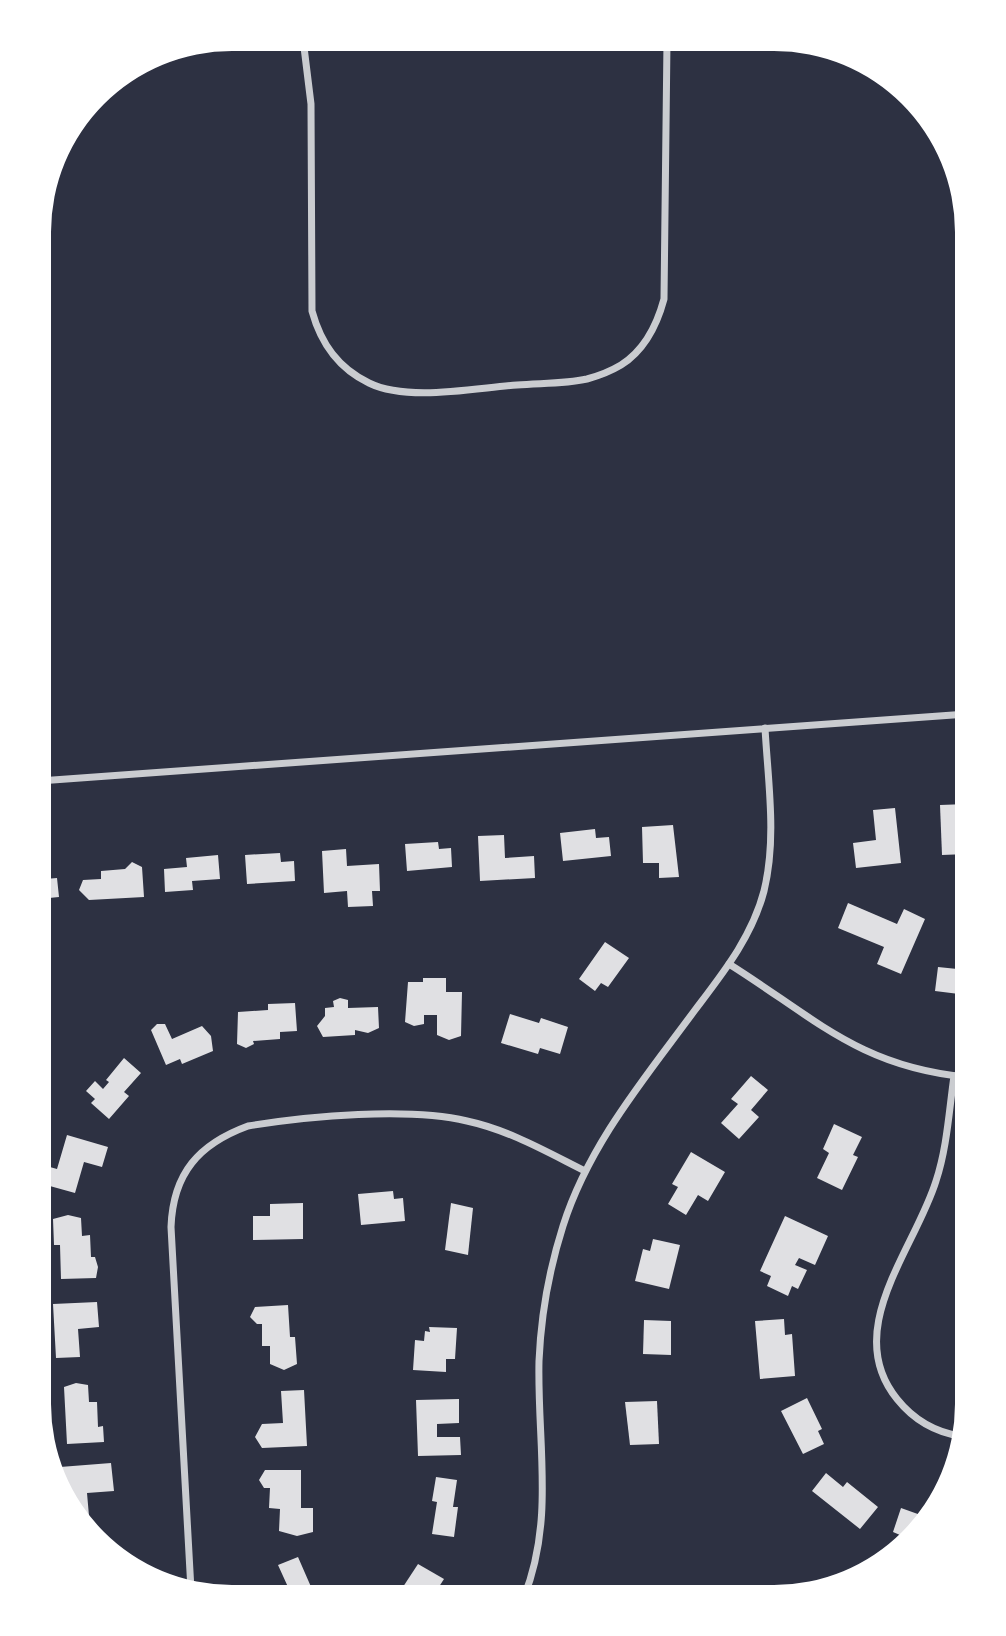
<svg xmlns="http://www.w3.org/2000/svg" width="1006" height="1636" font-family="Quicksand,sans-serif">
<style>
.building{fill:#e0e0e3}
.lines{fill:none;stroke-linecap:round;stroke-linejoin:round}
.minor{stroke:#caccd0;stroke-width:7}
</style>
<rect width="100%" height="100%" fill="#2d3142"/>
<g class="building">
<path d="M967 804V854L942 855 940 805Z"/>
<path d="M895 808 901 863 856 868 853 843 876 840 873 810Z"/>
<path d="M673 825 679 877 659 878V863H643L642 827Z"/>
<path d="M595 829 596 838 609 837 611 856 563 861 560 833Z"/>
<path d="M504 835 505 858 534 856 535 878 480 881 478 836Z"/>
<path d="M438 842 439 849 451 848 452 867 407 871 405 844Z"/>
<path d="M346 849 347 866 379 864 380 891H372L373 906 348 907 347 891 324 893 322 851Z"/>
<path d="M280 853 281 862 294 861 295 881 247 884 245 855Z"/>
<path d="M218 855 220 879 192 881 193 890 165 892 164 869 187 867 186 858Z"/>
<path d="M132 862 142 867 144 897 89 900 79 890 83 880 101 879V871L125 869Z"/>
<path d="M39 871H45V879L57 878 59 897 39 899Z"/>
<path d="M848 903 897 924 904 909 925 919 901 974 877 964 884 947 838 928Z"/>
<path d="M605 942 629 958 608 987 601 983 595 991 579 979Z"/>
<path d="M938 967 967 970V995L935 991Z"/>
<path d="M423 978H446V992H462L461 1036 449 1040 437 1035V1015H424V1024L414 1026 405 1022 408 982H423Z"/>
<path d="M340 998 348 1000V1008L378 1007 379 1028 368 1033 355 1030V1035L323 1037 317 1026 325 1016V1008L334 1007 333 1001Z"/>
<path d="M295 1003 297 1031 280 1032V1039L253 1041 254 1044 246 1048 237 1044 238 1012 268 1010V1004Z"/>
<path d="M510 1014 539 1023 541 1018 568 1027 560 1054 540 1048 538 1054 501 1043Z"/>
<path d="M157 1024H165L172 1039 202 1026 211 1036 213 1051 182 1064 180 1059 166 1065 151 1030Z"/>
<path d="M124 1058 141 1073 124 1092 129 1096 109 1119 91 1103 95 1099 86 1091 95 1081 103 1089 109 1082 106 1080Z"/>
<path d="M751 1076 768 1090 751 1110 759 1117 739 1139 721 1123 738 1104 731 1099Z"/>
<path d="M834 1124 862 1137 853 1155 858 1157 842 1190 817 1178 829 1153 823 1149Z"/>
<path d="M67 1135 108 1147 102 1167 84 1162 75 1193 39 1183V1164L57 1169Z"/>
<path d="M691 1152 725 1172 708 1201 698 1195 686 1215 668 1204 678 1187 672 1184Z"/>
<path d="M393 1191 394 1199 403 1198 405 1221 361 1225 358 1194Z"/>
<path d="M303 1203V1239L253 1240V1216H270V1204Z"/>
<path d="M451 1203 473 1208 468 1255 445 1250Z"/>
<path d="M68 1215 81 1218 82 1236 90 1235 91 1257H95L98 1267 96 1278 61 1279 60 1245H54L53 1219Z"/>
<path d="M785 1216 828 1236 815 1265 799 1258 795 1265 807 1270 798 1289 792 1286 788 1296 767 1286 771 1276 760 1271Z"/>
<path d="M653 1239 680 1245 669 1289 635 1281 643 1249 650 1251Z"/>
<path d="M97 1302 99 1327 78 1329 80 1357 56 1358 53 1304Z"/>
<path d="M288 1305 290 1337H295L297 1364 284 1370 270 1364V1346H262V1324H257L250 1317 255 1307Z"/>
<path d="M967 1308V1333L959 1330Z"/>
<path d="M784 1319 785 1335 792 1334 795 1376 760 1379 755 1321Z"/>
<path d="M644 1320 671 1321V1355L643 1354Z"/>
<path d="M429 1327 457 1328 455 1359H446V1372L413 1370 415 1340 424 1341 425 1331 430 1332Z"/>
<path d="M76 1383 88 1385 89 1402H97L98 1427 103 1426 104 1442 67 1444 64 1387Z"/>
<path d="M304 1390 307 1446 262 1448 255 1437 262 1424 283 1423 281 1391Z"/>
<path d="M807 1398 822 1429 818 1431 824 1444 803 1454 781 1411Z"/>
<path d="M459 1399V1423L437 1424V1437H460L461 1455 418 1456 416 1400Z"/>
<path d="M657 1401 659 1444 630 1445 625 1402Z"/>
<path d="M111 1463 114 1491 87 1493 89 1516 83 1517 62 1490 60 1467Z"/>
<path d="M265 1470H301V1508H313V1532L297 1536 279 1531 280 1509 269 1508 270 1488H264L259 1480Z"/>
<path d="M826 1473 843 1487 847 1482 878 1507 860 1529 812 1491Z"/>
<path d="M436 1477 457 1480 453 1507H458L454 1537 432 1534 437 1502 432 1501Z"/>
<path d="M901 1508 929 1518 907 1538 893 1532Z"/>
<path d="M298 1557 315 1596H268L288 1587 278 1565Z"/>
<path d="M418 1564 444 1579 433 1596H397Z"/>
</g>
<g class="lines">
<g class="minor">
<path d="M303 39 311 104 312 311C321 344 338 368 369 383 408 402 475 388 517 385 540 383 564 384 587 379 598 376 611 371 621 365 645 350 657 325 664 299L667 41"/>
<path d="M39 781 967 714"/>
<path d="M729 964C815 1018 860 1067 967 1077"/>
<path d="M954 1076C949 1111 947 1148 936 1181 915 1249 841 1330 897 1399 913 1419 935 1432 960 1436"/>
<path d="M191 1590 171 1227C173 1173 199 1144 248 1126 309 1116 408 1107 467 1121 509 1130 547 1152 585 1171"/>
<path d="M524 1597C555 1519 537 1442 539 1361 541 1315 549 1270 563 1226 589 1144 645 1078 695 1010 723 973 752 937 764 891 777 838 768 782 765 728"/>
</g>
</g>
<path d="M0 0H1006V1636H0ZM232 51H774A181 181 0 0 1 955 232V1404A181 181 0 0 1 774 1585H232A181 181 0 0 1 51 1404V232A181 181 0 0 1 232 51Z" fill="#fff" fill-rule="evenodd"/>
</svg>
